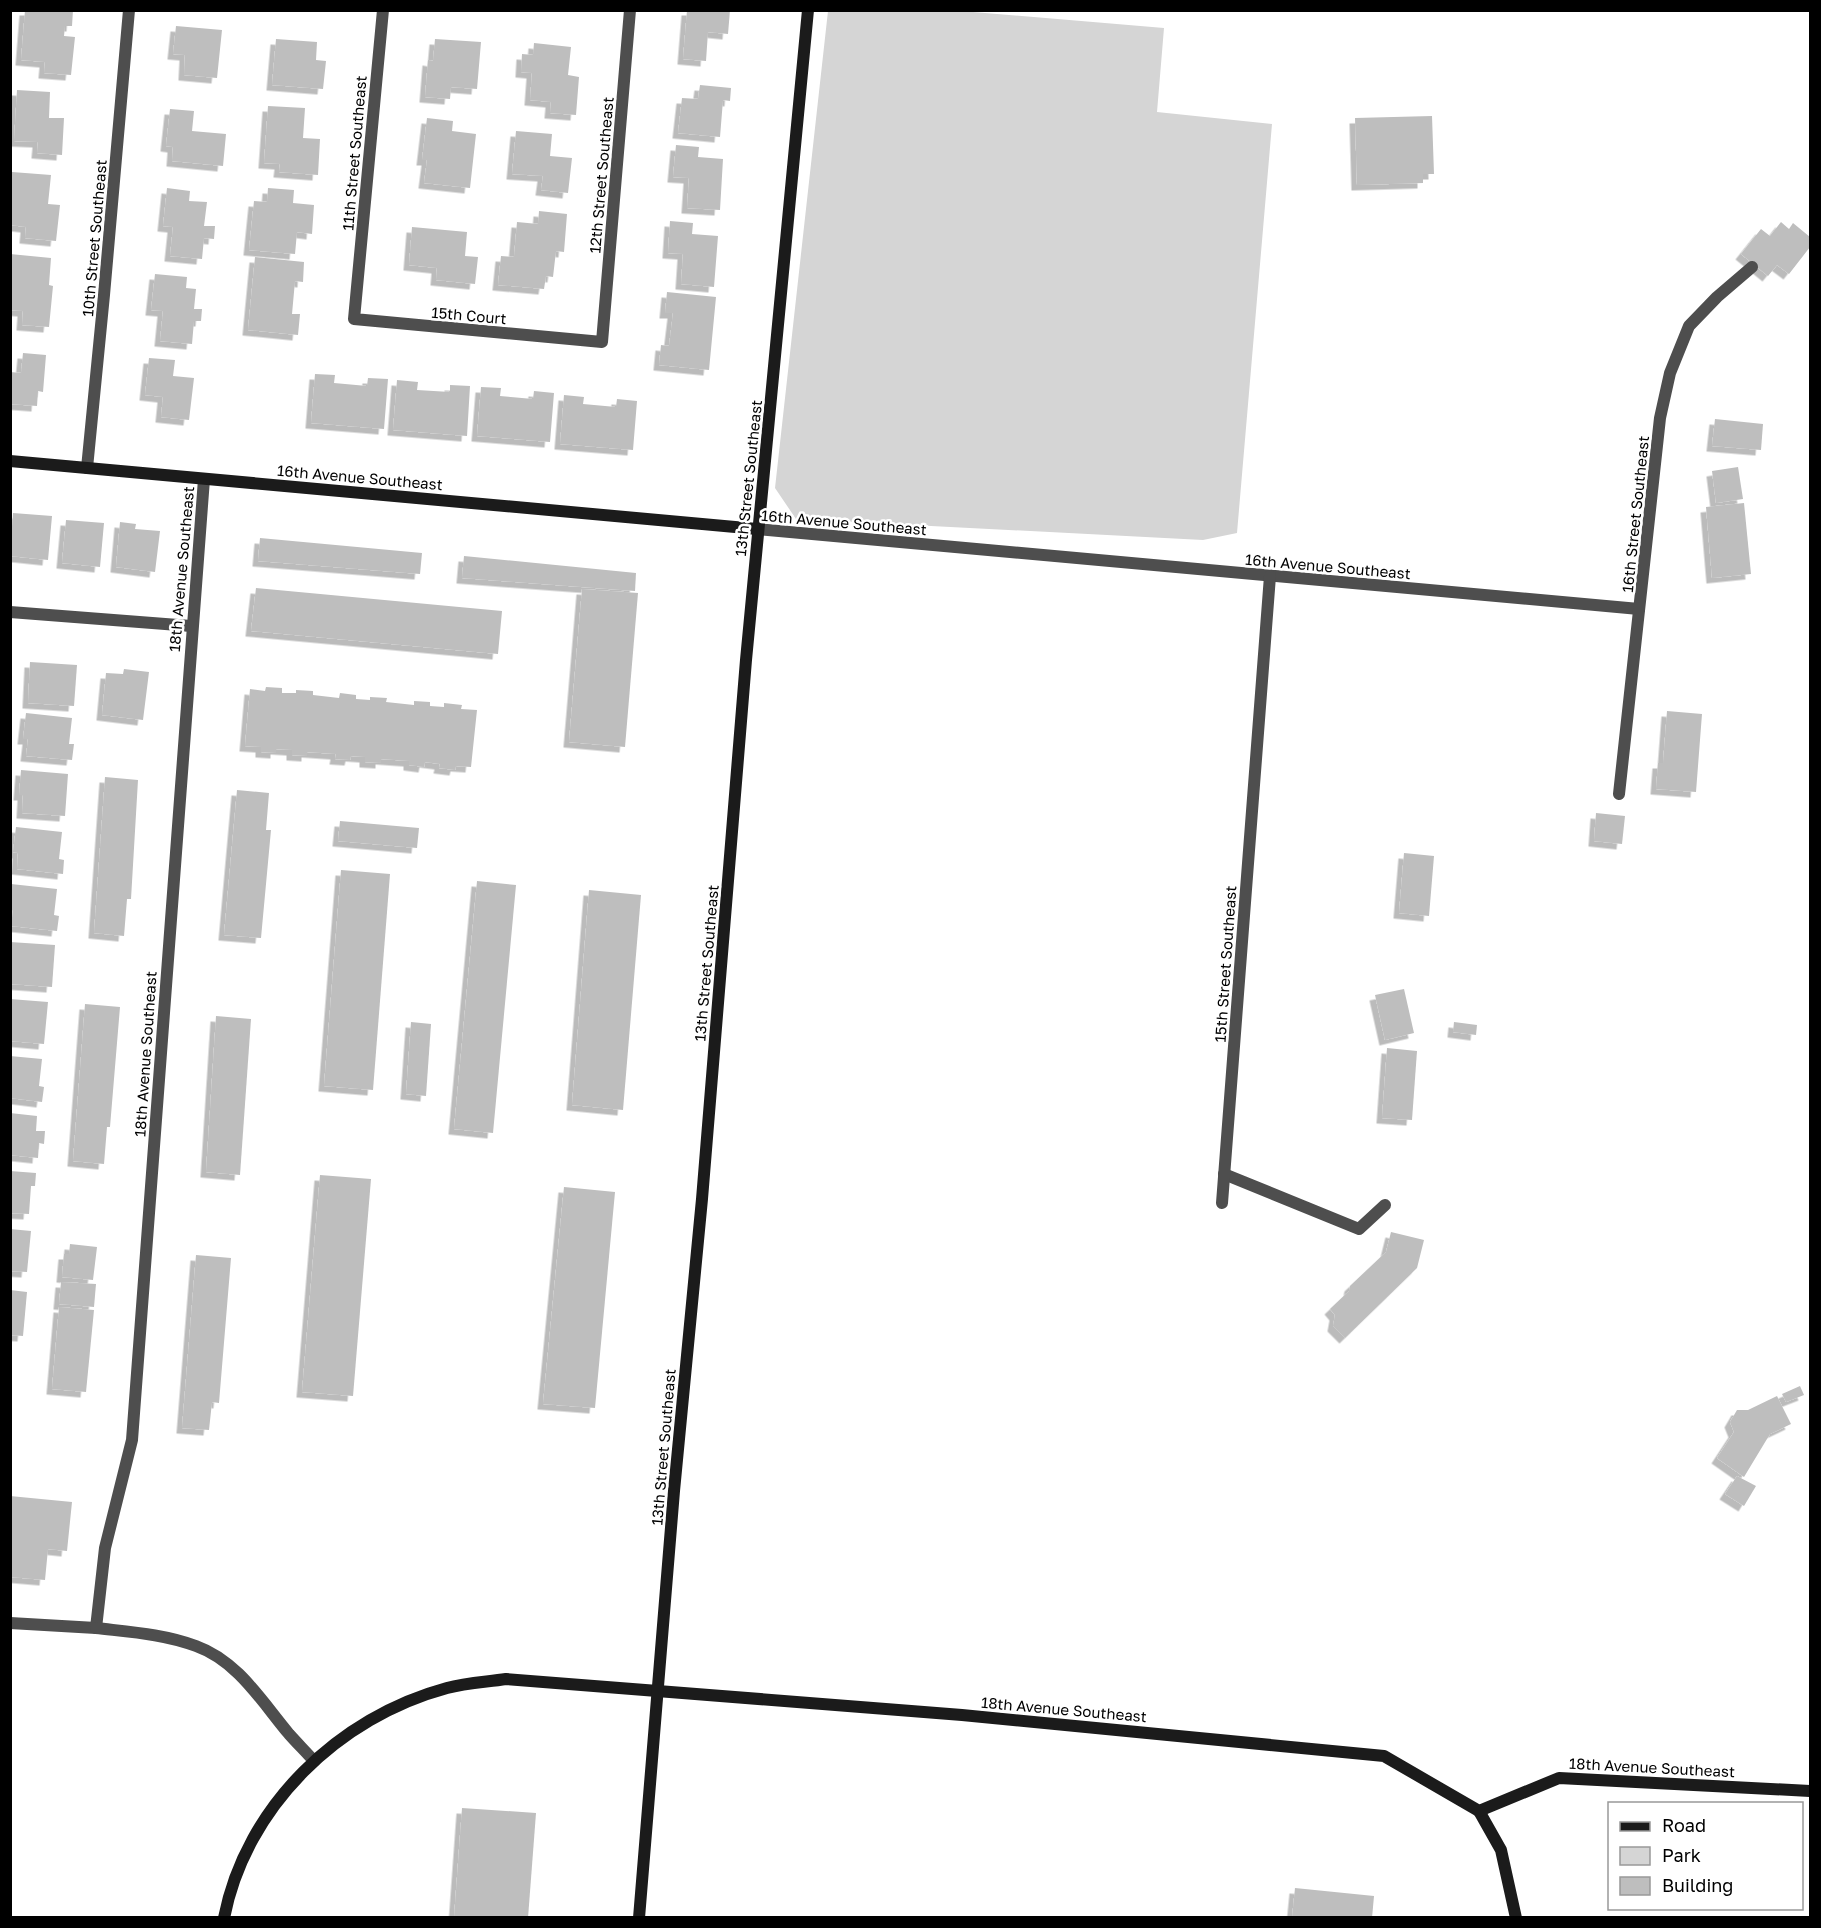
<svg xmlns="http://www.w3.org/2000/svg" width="1821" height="1928" font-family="'Golos Text',sans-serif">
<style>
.green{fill:#d5d5d5}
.building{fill:#bebebe;filter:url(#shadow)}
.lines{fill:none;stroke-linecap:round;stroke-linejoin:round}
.street{stroke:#4e4e4e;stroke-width:12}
.secondary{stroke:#1b1b1b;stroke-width:12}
.labels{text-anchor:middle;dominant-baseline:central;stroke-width:5;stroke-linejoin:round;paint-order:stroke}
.street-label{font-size:15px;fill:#000;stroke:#fff}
</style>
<defs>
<filter id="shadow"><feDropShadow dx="-5.5" dy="5.5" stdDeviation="0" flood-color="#0004"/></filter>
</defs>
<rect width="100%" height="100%" fill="#fff"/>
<path class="green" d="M828 11H961L1164 28 1157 112 1272 124 1237 533 1203 540 796 519 775 488Z"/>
<g class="building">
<path d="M25 10H73L72 26H65L64 36 75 37 71 75 44 73 45 62 21 60Z"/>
<path d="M687 10H730L728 34 708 32 706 61 683 59Z"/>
<path d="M176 26 222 30 217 78 184 75 185 55 173 54Z"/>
<path d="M276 39 317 42 316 60 326 61 323 89 272 85Z"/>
<path d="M435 39 481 42 477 89 451 87 450 99 425 97 428 60 433 61Z"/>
<path d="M534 43 571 47 568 75 579 77 576 115 550 113 551 102 530 100 532 73 521 72 522 54 533 55Z"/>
<path d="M700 85 731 88 730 101 723 100 720 137 678 133 682 98 698 99Z"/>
<path d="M17 90 50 92 49 118H64L62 155 37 153 38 142 14 141Z"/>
<path d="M268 106 305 108 303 138 320 139 318 175 279 172 280 164 264 163Z"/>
<path d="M170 109 194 111 192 131 226 134 223 166 172 161 173 147 166 146Z"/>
<path d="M1432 116 1434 174H1423V183L1357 185 1355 118Z"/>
<path d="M427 118 453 121 452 131 476 134 470 188 424 183 427 160H422Z"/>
<path d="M516 131 552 134 550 156 572 158 568 193 541 190 543 176 512 174Z"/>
<path d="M676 145 699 147 698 157 723 159 720 210 687 208 689 178 673 177Z"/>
<path d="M12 172 51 175 48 204 60 205 56 241 25 238 26 227 10 225Z"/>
<path d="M167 188 190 191 189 201 207 202 204 226H215L214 239 204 238 202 259 170 256 173 227 163 226Z"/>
<path d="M268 188 294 190 293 203 314 205 312 234 297 232 295 254 249 250 254 201 267 202Z"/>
<path d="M539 211 567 214 564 252 556 251 553 277 546 276 544 289 498 285 501 256 514 257 517 222 538 224Z"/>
<path d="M670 221 693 223 692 234 718 236 714 287 681 284 683 254 668 253Z"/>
<path d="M1781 222 1789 229 1793 223 1810 237V247L1789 274 1777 265 1768 276 1741 254 1761 229 1770 236Z"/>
<path d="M412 227 467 232 465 256 478 257 475 284 436 280 437 268 409 265Z"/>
<path d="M10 254 51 258 49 285 53 286 49 327 22 325 23 311 10 310Z"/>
<path d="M255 257 304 262 303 282 295 281 292 314H300L298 335 248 330Z"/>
<path d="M155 274 187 277 186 288 196 289 194 309H202L201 321H194L192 344 160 341 163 311 151 310Z"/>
<path d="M667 292 716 297 709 370 659 365 661 345 669 346 673 313H665Z"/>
<path d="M23 353 46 355 43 392 38 391 37 406 10 404V372L21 373Z"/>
<path d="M149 358 175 360 173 376 194 378 189 420 161 417 163 397 145 395Z"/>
<path d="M315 374 335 375 334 383 367 386 368 378 388 379 384 429 311 423Z"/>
<path d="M397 380 418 382 417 390 450 392V385L470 386 467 436 393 430Z"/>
<path d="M481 387 501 388 500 396 533 399 534 391 554 393 550 442 477 436Z"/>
<path d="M564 395 584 397 583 404 616 407 617 399 637 401 633 450 560 444Z"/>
<path d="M1715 419 1763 424 1761 450 1712 446Z"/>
<path d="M1738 467 1743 499 1716 503 1712 471Z"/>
<path d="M1744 503 1751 574 1712 578 1706 507Z"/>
<path d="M13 513 52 516 48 560 10 556Z"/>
<path d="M66 520 104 523 100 567 62 563Z"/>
<path d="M120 522 136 524 135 529 160 531 155 572 116 567Z"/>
<path d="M260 538 422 553 420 574 258 561Z"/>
<path d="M464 556 636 573 635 591 462 578Z"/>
<path d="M256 588 502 611 498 654 251 631Z"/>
<path d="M582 589 638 593 625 747 569 742Z"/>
<path d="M30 662 77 665 74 706 28 703Z"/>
<path d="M124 669 149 672 143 720 102 715 106 673 123 674Z"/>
<path d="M266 687 282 688V693H296V690L313 691V695L339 698 340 693 356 695V699L370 700V697L387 698 386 702 414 705V701L430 702V706L444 707V703L462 705 461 709 477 710 471 767 456 766 455 770 439 768 440 764 425 762 424 767 409 765V761L381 759V763L365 762V757L351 756 350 760 335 759 336 754 307 752V756L292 755V750L276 749V753L261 752V747L245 746 250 689 265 691Z"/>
<path d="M1667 711 1702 714 1696 792 1656 789 1658 763H1663Z"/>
<path d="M26 713 72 718 69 744H74L72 760 26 756 28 739H23Z"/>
<path d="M21 770 68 774 65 816 22 813 23 795H19Z"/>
<path d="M105 777 138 780 131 899H127L124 936 94 933Z"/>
<path d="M237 790 269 793 266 830H271L261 938 224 935Z"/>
<path d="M1596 813 1625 816 1622 844 1594 841Z"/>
<path d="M340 821 419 828 417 848 338 841Z"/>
<path d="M16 827 62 832 59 859 64 860 63 874 17 869 18 853 13 852Z"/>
<path d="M1404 853 1434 856 1429 916 1399 913Z"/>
<path d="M341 870 390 874 373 1090 324 1086Z"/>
<path d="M477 881 516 885 493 1133 454 1129Z"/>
<path d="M11 884 57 889 54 915 59 916 57 931 11 926 13 910H10Z"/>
<path d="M589 890 641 895 623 1110 572 1105Z"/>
<path d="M10 942 55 945 52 987 10 984Z"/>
<path d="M1404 989 1414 1033 1385 1040 1375 995Z"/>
<path d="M10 999 48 1002 44 1044 10 1041Z"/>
<path d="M85 1004 120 1007 110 1127H107L104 1164 73 1161Z"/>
<path d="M216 1016 251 1019 240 1175 206 1172Z"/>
<path d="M411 1022 431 1024 426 1096 406 1094Z"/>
<path d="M1454 1022 1477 1025 1476 1035 1453 1032Z"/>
<path d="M1387 1048 1417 1051 1412 1120 1382 1118Z"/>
<path d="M10 1056 42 1059 39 1086 44 1087 42 1102 10 1098Z"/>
<path d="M10 1113 37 1116 36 1131H45L44 1144 39 1143 38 1158 10 1155Z"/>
<path d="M10 1171 36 1173 35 1186H31L29 1214 10 1213Z"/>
<path d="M320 1175 371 1179 353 1396 302 1392Z"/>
<path d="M564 1187 615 1192 595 1408 543 1404Z"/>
<path d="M10 1229 31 1231 27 1272 10 1271Z"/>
<path d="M1391 1232 1424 1240 1417 1268 1345 1338 1333 1326 1335 1315 1330 1309 1349 1291 1350 1286 1386 1252Z"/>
<path d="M70 1244 97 1247 93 1280 62 1277 64 1254H69Z"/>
<path d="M196 1255 231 1258 219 1403 212 1402 209 1430 182 1428Z"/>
<path d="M61 1282 96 1284 94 1307 59 1304Z"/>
<path d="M10 1290 27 1292 23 1336 10 1335Z"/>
<path d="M59 1307 94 1310 86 1392 52 1389Z"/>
<path d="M1800 1386 1804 1395 1786 1402 1782 1394Z"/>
<path d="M1777 1396 1791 1424 1770 1434 1744 1477 1717 1458 1734 1432 1730 1422 1737 1410H1748Z"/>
<path d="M1737 1476 1756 1486 1744 1506 1725 1494Z"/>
<path d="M10 1496 72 1502 67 1551 48 1549 45 1580 10 1577Z"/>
<path d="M462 1808 536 1813 528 1918H454Z"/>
<path d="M1295 1888 1374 1896 1372 1918H1292Z"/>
</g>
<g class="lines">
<g class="street">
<path d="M383 10 354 319 602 342 630 10"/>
<path d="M87 468 104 295 129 10"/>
<path d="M757 529 1639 609"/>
<path d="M10 612 191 626"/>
<path d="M1619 794 1660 418 1670 373 1689 326 1717 297 1752 267"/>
<path d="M1224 1174 1359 1229 1385 1205"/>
<path d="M1222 1203 1270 576"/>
<path d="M10 1623 96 1628 105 1548 132 1440 204 479"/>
<path d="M96 1628C130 1632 164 1634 196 1646 238 1661 262 1702 289 1734 297 1743 306 1752 314 1761"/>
</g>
<g class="secondary">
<path d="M10 461 757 529"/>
<path d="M1479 1811 1501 1850 1516 1918"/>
<path d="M224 1918C246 1806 339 1717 447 1688 466 1683 486 1682 506 1679L962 1715 1384 1756 1479 1811 1559 1778 1810 1791"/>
<path d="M639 1918 674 1491 702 1199 746 660 808 10"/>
</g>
</g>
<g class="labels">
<g class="street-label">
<text transform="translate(354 153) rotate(-85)">11th Street Southeast</text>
<text transform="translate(601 175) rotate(-85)">12th Street Southeast</text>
<text transform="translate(94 238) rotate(-85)">10th Street Southeast</text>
<text transform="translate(469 315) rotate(5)">15th Court</text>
<text transform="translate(360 477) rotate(5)">16th Avenue Southeast</text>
<text transform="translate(748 478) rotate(-84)">13th Street Southeast</text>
<text transform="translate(1635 514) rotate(-84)">16th Street Southeast</text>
<text transform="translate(844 522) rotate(5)">16th Avenue Southeast</text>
<text transform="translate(1328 566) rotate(5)">16th Avenue Southeast</text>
<text transform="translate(181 569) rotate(-85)">18th Avenue Southeast</text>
<text transform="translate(706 963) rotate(-85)">13th Street Southeast</text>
<text transform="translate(1225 964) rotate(-86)">15th Street Southeast</text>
<text transform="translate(145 1054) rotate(-86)">18th Avenue Southeast</text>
<text transform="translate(663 1447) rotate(-85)">13th Street Southeast</text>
<text transform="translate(1064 1709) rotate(5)">18th Avenue Southeast</text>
<text transform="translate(1652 1767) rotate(3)">18th Avenue Southeast</text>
</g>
</g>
<rect width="1821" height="1928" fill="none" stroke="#000000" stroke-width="24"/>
<rect x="1608" y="1802" width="195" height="108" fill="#ffffff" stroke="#999999" stroke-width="1.5"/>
<rect x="1620" y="1822" width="30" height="9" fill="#1b1b1b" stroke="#999999" stroke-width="1.5"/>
<text x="1662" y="1832" font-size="18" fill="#000000">Road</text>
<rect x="1620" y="1847" width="30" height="18" fill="#d5d5d5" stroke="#999999" stroke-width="1.5"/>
<text x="1662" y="1862" font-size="18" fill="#000000">Park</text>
<rect x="1620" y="1877" width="30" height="18" fill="#bebebe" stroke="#999999" stroke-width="1.5"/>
<text x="1662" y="1892" font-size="18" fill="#000000">Building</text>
</svg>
